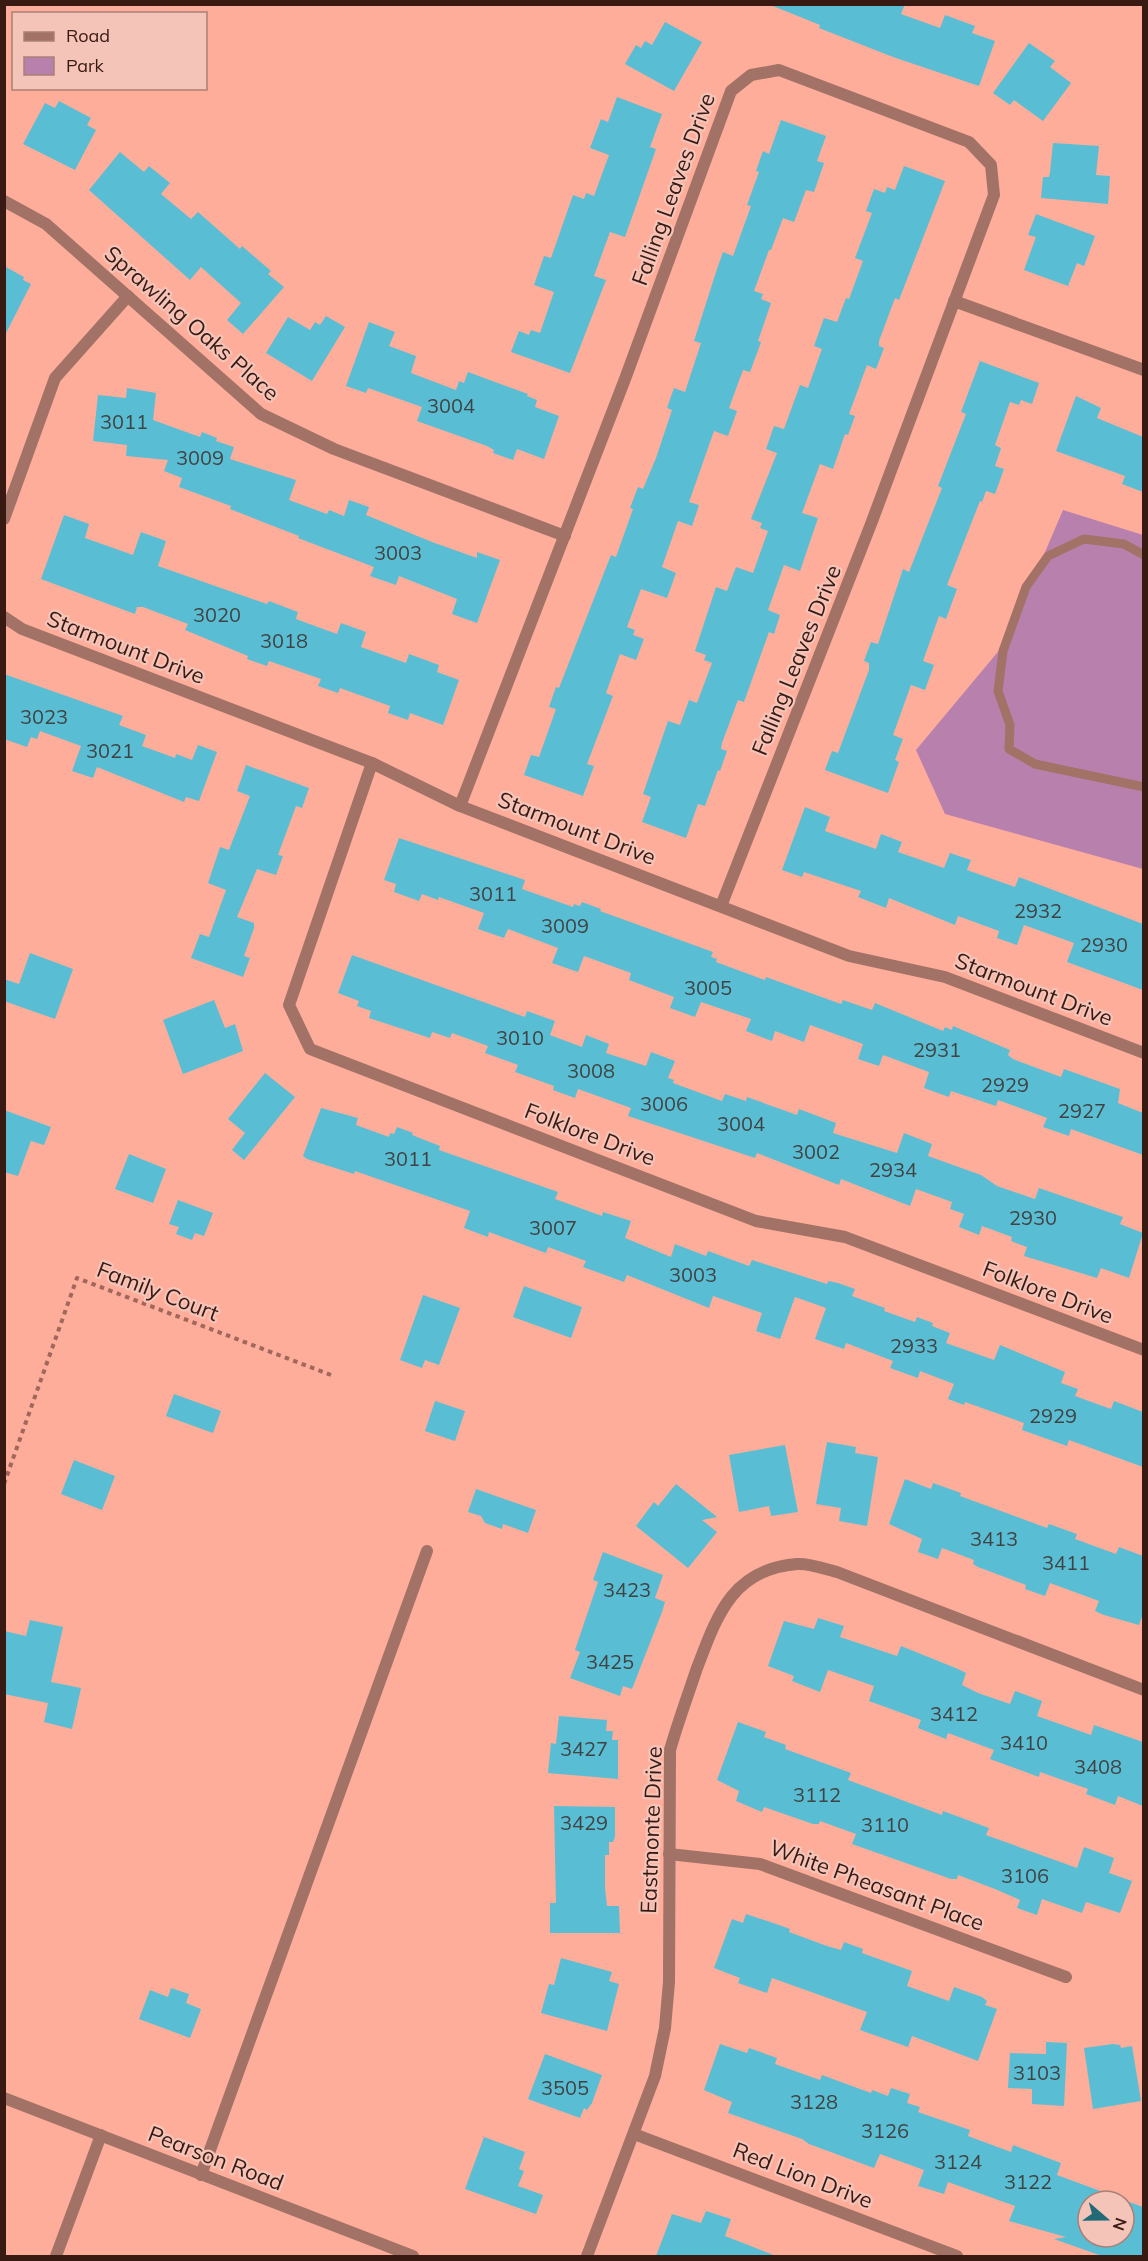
<svg xmlns="http://www.w3.org/2000/svg" width="1148" height="2261" font-family="Mulish,sans-serif">
<style>
.green{fill:#b880ad}
.building{fill:#59bed4}
.lines{fill:none;stroke-linecap:round;stroke-linejoin:round}
.path{stroke:#a0675a;stroke-width:4;stroke-dasharray:4.5 4.5;stroke-linecap:butt}
.service{stroke:#a27266;stroke-width:9}
.minor{stroke:#a27266;stroke-width:12}
.tertiary{stroke:#a27266;stroke-width:12}
.labels{text-anchor:middle;dominant-baseline:central;stroke-width:4.5;stroke-linejoin:round;paint-order:stroke}
.number-label{font-size:20px;fill:#404343}
.street-label{font-size:22px;fill:#381a13;stroke:#f5c4b8}
</style>
<rect width="100%" height="100%" fill="#fdad9a"/>
<path class="green" d="M1063 510 1143 535V869L945 814 916 750 1007 641Z"/>
<g class="building">
<path d="M768 4H905L901 14 940 28 945 15 975 26 972 33 995 41 979 86 893 57 819 28 820 25Z"/>
<path d="M665 22 702 42 674 91 625 64 636 45 641 48 645 41 652 45Z"/>
<path d="M1029 43 1055 61 1050 67 1071 83 1043 121 1014 100 1010 105 993 93Z"/>
<path d="M617 97 662 114 650 147 656 149 625 237 610 232 594 276 606 280 570 373 511 352 519 331 529 335 531 330 540 333 554 292 534 285 544 256 551 258 573 195 584 199 586 193 594 196 609 155 590 148 601 119 608 122Z"/>
<path d="M59 101 91 118 87 125 96 130 75 170 23 144 45 103 55 108Z"/>
<path d="M781 120 826 136 817 161 824 163 814 192 806 190 794 222 783 218 771 250H769L754 291 763 294 761 299 771 303 758 341 761 342 750 372 743 370 729 408 737 411 728 436 714 431 689 502 699 505 692 526 678 521 662 567 676 573 667 598 641 589 627 627 635 630 633 635 644 639 636 660 620 654 606 693 613 696 587 764 594 766 583 796 524 775 531 755 539 757 556 709 549 707 556 687 559 688 611 555 616 557 633 509 630 508 638 487 643 489 656 458 672 410 667 408 674 388 685 392 701 343 694 341 717 269 723 252 733 256 751 206 747 205 759 172 756 171 763 151 769 154Z"/>
<path d="M1053 143 1099 146 1096 175 1110 176 1108 204 1041 198 1043 177H1049L1050 172Z"/>
<path d="M120 152 144 172 149 166 170 183 161 194 191 219 198 212 240 249 242 246 271 271 268 274 284 287 243 334 227 320 241 303 201 267 190 280 89 190Z"/>
<path d="M904 166 945 181 899 300 895 298 879 341V346L884 348 876 369 867 365 849 414 855 416 848 435 845 434 833 469 820 464 802 513 818 518 800 571 784 565 768 610 780 615 774 634 769 632 744 702 738 700 722 743 721 749 727 751 720 771 718 770 705 806 698 804 686 838 642 822 651 797 643 794 668 721 680 725 689 700 697 703 712 663 704 660 706 655 695 651 716 587 727 591 736 567 753 573 768 531 760 528 762 523 751 519 777 453 766 449 774 426 784 429 800 385 808 388 822 349 814 346 824 318 837 322 846 298 849 299 863 261 855 258 872 213 866 211 874 189 885 193 887 187 895 190Z"/>
<path d="M1036 214 1095 236 1084 266 1077 263 1068 286 1024 270 1036 237 1028 235Z"/>
<path d="M4 266 24 277 23 280 31 284 4 337Z"/>
<path d="M326 316 345 327 312 381 266 353 288 317 310 330 315 322 320 325Z"/>
<path d="M369 322 395 332 389 346 416 356 411 373 456 390 459 381 464 383 468 372 528 394 527 396 537 400 535 407 559 416 544 459 517 449 513 460 493 453 494 450 487 446 417 421 422 407 368 388 366 393 346 386Z"/>
<path d="M980 361 1039 383 1032 404 1021 400 1019 405 1010 402 995 445 1001 448 995 466 1004 469 995 494 986 491 982 502 980 501 947 585 957 589 946 619 939 616 923 661 934 665 925 690 911 685 893 735 903 739 895 760 899 762 888 793 825 770 832 751 838 753 869 670V663L864 661 871 642 878 644 903 569 909 572 942 488 938 486 966 414 961 412Z"/>
<path d="M127 388 156 393 153 420 200 437 202 432 217 438 216 441 234 447 230 459 296 480 289 500 327 514 329 510 344 516 349 500 369 507 366 515 432 542 477 558V552L500 560 477 623 452 614 457 599 399 576 396 585 370 576 374 567 298 538 299 536 230 509 231 506 179 487 182 478 164 471 168 460 126 456 127 445 93 441 98 395 126 398Z"/>
<path d="M1076 396 1101 408 1097 418 1143 437V492L1122 484 1125 476 1056 451Z"/>
<path d="M64 515 89 524 85 538 133 555 141 532 166 541 158 566 267 604 269 601 298 612 296 619 337 634 341 623 366 632 361 647 406 663 409 654 439 665 437 672 459 680 443 725 410 713 408 720 388 713 390 706 340 688 338 693 318 686 321 679 269 661 267 666 247 659 248 656 185 630 188 624 143 607H137L135 614 41 579Z"/>
<path d="M4 674 123 716 119 725 146 735 142 746 175 758 176 754 192 760 198 745 217 752 199 801 186 797 184 802 97 767 93 778 72 771 81 746 40 731 37 739 31 737 27 747 4 739Z"/>
<path d="M246 765 309 788 302 808 296 806 278 855 283 856 276 875 257 869 237 917 254 923V928L244 956 250 958 243 977 191 958 200 934 209 937 226 890 208 883 220 847 229 850 250 796 237 791Z"/>
<path d="M805 807 830 817 825 831 876 849 881 834 902 842 898 852 944 868 950 853 971 860 967 870 1015 887 1019 877 1143 924V990L1067 962 1074 943 1024 925 1017 945 997 938 999 931 958 916 955 925 889 898 886 908 858 897 861 891 804 872 802 877 782 870Z"/>
<path d="M399 838 525 880 522 889 573 907 574 904 580 906 582 902 601 909 600 911 713 952 711 957 717 959 716 962 765 980 766 977 841 1004 843 1000 872 1010 875 1003 943 1031 945 1027 952 1030 953 1026 1010 1050 1008 1055 1013 1059 1061 1077 1064 1069 1120 1089 1118 1103 1143 1113V1155L1071 1129 1069 1136 1043 1127 1047 1118 998 1100 996 1106 951 1091 949 1097 924 1088 929 1072 883 1055 879 1066 858 1059 863 1044 810 1025 804 1042 775 1031 772 1041 746 1031 751 1019 701 1002 695 1017 670 1008 674 997 629 980 631 973 584 956 578 972 552 963 558 948 508 929 504 938 478 929 484 913 439 897 438 900 422 894 419 901 394 892 396 884 384 880Z"/>
<path d="M30 953 73 969 55 1019 4 1001V979L19 984Z"/>
<path d="M352 955 525 1017 527 1011 555 1021 550 1035 582 1047 586 1035 609 1044 606 1053 646 1066 651 1052 675 1061 668 1078 674 1080 673 1083 722 1101 725 1094 746 1101 747 1097 797 1115 799 1109 836 1123 833 1133 897 1153 904 1133 932 1144 928 1156 981 1175 997 1186 1035 1199 1039 1188 1123 1217 1120 1224 1143 1233 1129 1278 1101 1268 1097 1278 1024 1256 1027 1247 1011 1241 1012 1237 982 1226 979 1235 959 1227 964 1214 950 1209 952 1202 916 1189 910 1206 841 1179 839 1185 757 1153 755 1158 628 1116 631 1108 578 1089 575 1098 553 1090 554 1086 515 1072 518 1065 485 1053 488 1046 452 1033 450 1038 432 1032 430 1038 369 1018 371 1011 357 1006 359 1001 338 993Z"/>
<path d="M214 1000 225 1028 235 1024 243 1051 183 1074 163 1020Z"/>
<path d="M265 1073 295 1097 244 1160 232 1150 245 1133 228 1119Z"/>
<path d="M321 1108 358 1118 356 1125 389 1137 390 1133 394 1134 397 1127 413 1133 412 1135 440 1146 439 1150 558 1192 555 1199 602 1216 603 1212 631 1221 625 1238 671 1257 675 1244 706 1256 708 1251 749 1266 752 1260 827 1284 828 1281 838 1283 855 1289 852 1296 885 1308 884 1311 915 1322 917 1317 933 1323 932 1326 950 1333 946 1343 994 1360 1000 1345 1065 1372 1061 1383 1078 1389 1075 1396 1111 1409 1114 1401 1143 1412V1467L1069 1440 1067 1446 1022 1430 1024 1423 965 1402 964 1405 948 1399 954 1384 920 1371 918 1378 890 1368 893 1361 880 1356 846 1343 844 1349 815 1339 826 1308 795 1297 780 1339 756 1331 762 1313 713 1296 709 1308 627 1275 624 1282 583 1267 586 1261 548 1247 546 1253 489 1232 488 1237 464 1228 470 1211 355 1171 354 1174 307 1159 303 1156Z"/>
<path d="M4 1110 51 1127 44 1145 31 1141 18 1176 4 1172Z"/>
<path d="M129 1154 166 1169 153 1203 115 1189Z"/>
<path d="M178 1200 213 1213 204 1236 195 1233 192 1240 176 1234 179 1227 169 1224Z"/>
<path d="M524 1286 582 1307 571 1338 513 1317Z"/>
<path d="M423 1295 460 1308 439 1365 425 1360 422 1368 400 1360Z"/>
<path d="M174 1394 221 1411 213 1433 166 1416Z"/>
<path d="M435 1401 465 1411 455 1441 425 1431Z"/>
<path d="M827 1442 856 1447 855 1453 878 1457 867 1526 839 1521 841 1508 816 1504Z"/>
<path d="M785 1445 798 1512 771 1516 769 1506 739 1512 729 1455Z"/>
<path d="M74 1460 115 1476 102 1510 61 1494Z"/>
<path d="M905 1479 931 1489 933 1483 961 1493 960 1496 1047 1528 1049 1524 1077 1534 1075 1539 1116 1554 1119 1547 1143 1556V1614L1139 1625 1104 1615 1095 1611 1099 1601 1050 1583 1045 1596 1025 1589 1026 1585 978 1567 973 1564 974 1560 942 1548 938 1559 918 1552 922 1539 889 1524Z"/>
<path d="M676 1484 717 1517 702 1520 717 1532 688 1568 636 1526 654 1502 658 1506Z"/>
<path d="M476 1489 536 1510 528 1533 503 1524 502 1529 485 1523 481 1516 468 1512Z"/>
<path d="M603 1552 663 1575 655 1598 665 1602 662 1612 632 1689 623 1686 620 1696 570 1678 580 1652 575 1650 598 1582 593 1580Z"/>
<path d="M818 1618 844 1626 840 1637 897 1656 901 1646 958 1669 966 1673 962 1685 978 1693 1010 1704 1015 1691 1042 1701 1037 1716 1091 1735 1094 1725 1143 1742V1806L1118 1796 1115 1805 1086 1794 1088 1789 1040 1772 1039 1777 990 1759 994 1750 948 1733 946 1739 918 1728 921 1720 869 1701 874 1686 828 1670 820 1692 792 1681 794 1676 768 1666 784 1621 814 1629Z"/>
<path d="M30 1620 63 1627 51 1682 81 1688 72 1729 44 1722 48 1703 4 1694V1631L26 1636Z"/>
<path d="M559 1716 607 1720 606 1731H613L612 1740H618V1779L548 1773 551 1743 556 1744Z"/>
<path d="M738 1722 766 1732 764 1737 786 1745 785 1749 851 1773 848 1780 942 1815 943 1811 989 1828 986 1835 1077 1868 1084 1847 1114 1858 1109 1873 1132 1881 1120 1913 1086 1902 1082 1913 1042 1899 1037 1915 1017 1908 1020 1900 995 1889 958 1875 957 1879H951L852 1844 856 1834 820 1821 819 1824H813L764 1807 762 1812 736 1801 739 1791 717 1780Z"/>
<path d="M554 1806 615 1807V1837L613 1842H609V1855H605V1888L607 1906H619L620 1933H550V1903H556Z"/>
<path d="M746 1914 782 1926 790 1929 789 1932 827 1946 841 1950 844 1942 863 1949 862 1953 912 1971 907 1986 949 2001 954 1987 982 1997 987 2001 985 2005 997 2009 978 2061 912 2036 908 2047 860 2030 867 2012 772 1978 767 1993 738 1983 740 1978 714 1968 732 1919 743 1923Z"/>
<path d="M561 1958 612 1972 609 1981 619 1984 607 2031 541 2013 549 1984 554 1985Z"/>
<path d="M171 1988 189 1994 186 2003 201 2009 190 2038 139 2019 150 1990 168 1997Z"/>
<path d="M1046 2042 1067 2043 1064 2106 1032 2104V2089L1008 2088 1010 2053 1046 2054Z"/>
<path d="M720 2044 747 2053 749 2048 777 2058 775 2064 820 2080 822 2075 871 2093 872 2090 888 2096 891 2088 910 2094 907 2103 920 2107 918 2112 970 2130 968 2136 1011 2152 1013 2145 1061 2163 1057 2175 1122 2199 1088 2201V2237H1124V2200L1143 2207V2256H1102L1054 2239 1066 2237 1009 2221 1015 2206 948 2182 944 2194 918 2186 924 2170 880 2154 874 2168 809 2144 802 2139 728 2113 732 2102 704 2090Z"/>
<path d="M1113 2044 1120 2045 1121 2048 1132 2046 1141 2101 1093 2109 1084 2048Z"/>
<path d="M545 2054 602 2075 592 2103 587 2110 584 2108 580 2118 528 2099Z"/>
<path d="M484 2137 525 2152 519 2169 524 2171 518 2186 543 2195 536 2214 465 2189Z"/>
<path d="M706 2211 731 2219 725 2236 776 2256H656L672 2214 701 2223Z"/>
</g>
<g class="lines">
<path class="path" d="M4 1484 77 1278 331 1375"/>
<path class="service" d="M1144 555 1124 544 1084 539 1048 556 1026 587 1003 651 998 691 1010 725 1009 749 1035 764 1144 787"/>
<g class="minor">
<path d="M4 201 46 224 261 414 334 449 565 536"/>
<path d="M954 301 1144 370"/>
<path d="M4 519 55 378 128 296"/>
<path d="M4 617 22 629 372 763 460 806 849 956 945 977 1144 1053"/>
<path d="M372 763 289 1005 310 1049 756 1221 845 1237 1144 1350"/>
<path d="M460 806 625 379 731 91 751 75 779 70 969 142 991 165 994 195 871 524 721 906"/>
<path d="M669 1854 760 1864 1066 1977"/>
<path d="M634 2134 957 2256"/>
<path d="M201 2175 427 1551"/>
<path d="M56 2256 101 2135"/>
<path d="M587 2256 655 2076 665 2028 669 1982 670 1750C678 1722 688 1695 697 1668 717 1616 732 1569 797 1564 809 1563 825 1569 837 1572L1144 1690"/>
</g>
<path class="tertiary" d="M4 2098 413 2256"/>
</g>
<g class="labels">
<g class="number-label">
<text x="451" y="405">3004</text>
<text x="124" y="421">3011</text>
<text x="200" y="457">3009</text>
<text x="398" y="552">3003</text>
<text x="217" y="614">3020</text>
<text x="284" y="640">3018</text>
<text x="44" y="716">3023</text>
<text x="110" y="750">3021</text>
<text x="493" y="893">3011</text>
<text x="1038" y="910">2932</text>
<text x="565" y="925">3009</text>
<text x="1104" y="944">2930</text>
<text x="708" y="987">3005</text>
<text x="520" y="1037">3010</text>
<text x="937" y="1049">2931</text>
<text x="591" y="1070">3008</text>
<text x="1005" y="1084">2929</text>
<text x="664" y="1103">3006</text>
<text x="1082" y="1110">2927</text>
<text x="741" y="1123">3004</text>
<text x="816" y="1151">3002</text>
<text x="408" y="1158">3011</text>
<text x="893" y="1169">2934</text>
<text x="1033" y="1217">2930</text>
<text x="553" y="1227">3007</text>
<text x="693" y="1274">3003</text>
<text x="914" y="1345">2933</text>
<text x="1053" y="1415">2929</text>
<text x="994" y="1538">3413</text>
<text x="1066" y="1562">3411</text>
<text x="627" y="1589">3423</text>
<text x="610" y="1661">3425</text>
<text x="954" y="1713">3412</text>
<text x="1024" y="1742">3410</text>
<text x="584" y="1748">3427</text>
<text x="1098" y="1766">3408</text>
<text x="817" y="1794">3112</text>
<text x="584" y="1822">3429</text>
<text x="885" y="1824">3110</text>
<text x="1025" y="1875">3106</text>
<text x="1037" y="2072">3103</text>
<text x="565" y="2087">3505</text>
<text x="814" y="2101">3128</text>
<text x="885" y="2130">3126</text>
<text x="958" y="2161">3124</text>
<text x="1028" y="2181">3122</text>
</g>
<g class="street-label">
<text transform="translate(673 189) rotate(-70)">Falling Leaves Drive</text>
<text transform="translate(192 323) rotate(41)">Sprawling Oaks Place</text>
<text transform="translate(126 647) rotate(21)">Starmount Drive</text>
<text transform="translate(796 660) rotate(-68)">Falling Leaves Drive</text>
<text transform="translate(577 828) rotate(21)">Starmount Drive</text>
<text transform="translate(1034 989) rotate(21)">Starmount Drive</text>
<text transform="translate(590 1134) rotate(21)">Folklore Drive</text>
<text transform="translate(158 1291) rotate(21)">Family Court</text>
<text transform="translate(1048 1292) rotate(21)">Folklore Drive</text>
<text transform="translate(651 1830) rotate(-88)">Eastmonte Drive</text>
<text transform="translate(877 1885) rotate(20)">White Pheasant Place</text>
<text transform="translate(216 2158) rotate(21)">Pearson Road</text>
<text transform="translate(803 2175) rotate(21)">Red Lion Drive</text>
</g>
</g>
<rect width="1148" height="2261" fill="none" stroke="#381a13" stroke-width="12"/>
<rect x="12" y="12" width="195" height="78" fill="#f5c4b8" stroke="#a98076" stroke-width="1.5"/>
<rect x="24" y="32" width="30" height="9" fill="#a27266" stroke="#a98076" stroke-width="1.5"/>
<text x="66" y="42" font-size="18" fill="#381a13">Road</text>
<rect x="24" y="57" width="30" height="18" fill="#b880ad" stroke="#a98076" stroke-width="1.5"/>
<text x="66" y="72" font-size="18" fill="#381a13">Park</text>
<g transform="translate(1106 2219) rotate(110)"><circle r="28" fill="#f5c4b8" stroke="#a98076" stroke-width="1.5"/>
<path d="M0-4.5L10 22L0 15L-10 22Z" fill="#236a78"/>
<text y="-9" font-size="16" font-weight="bold" text-anchor="middle" fill="#381a13">N</text>
</g>
</svg>
